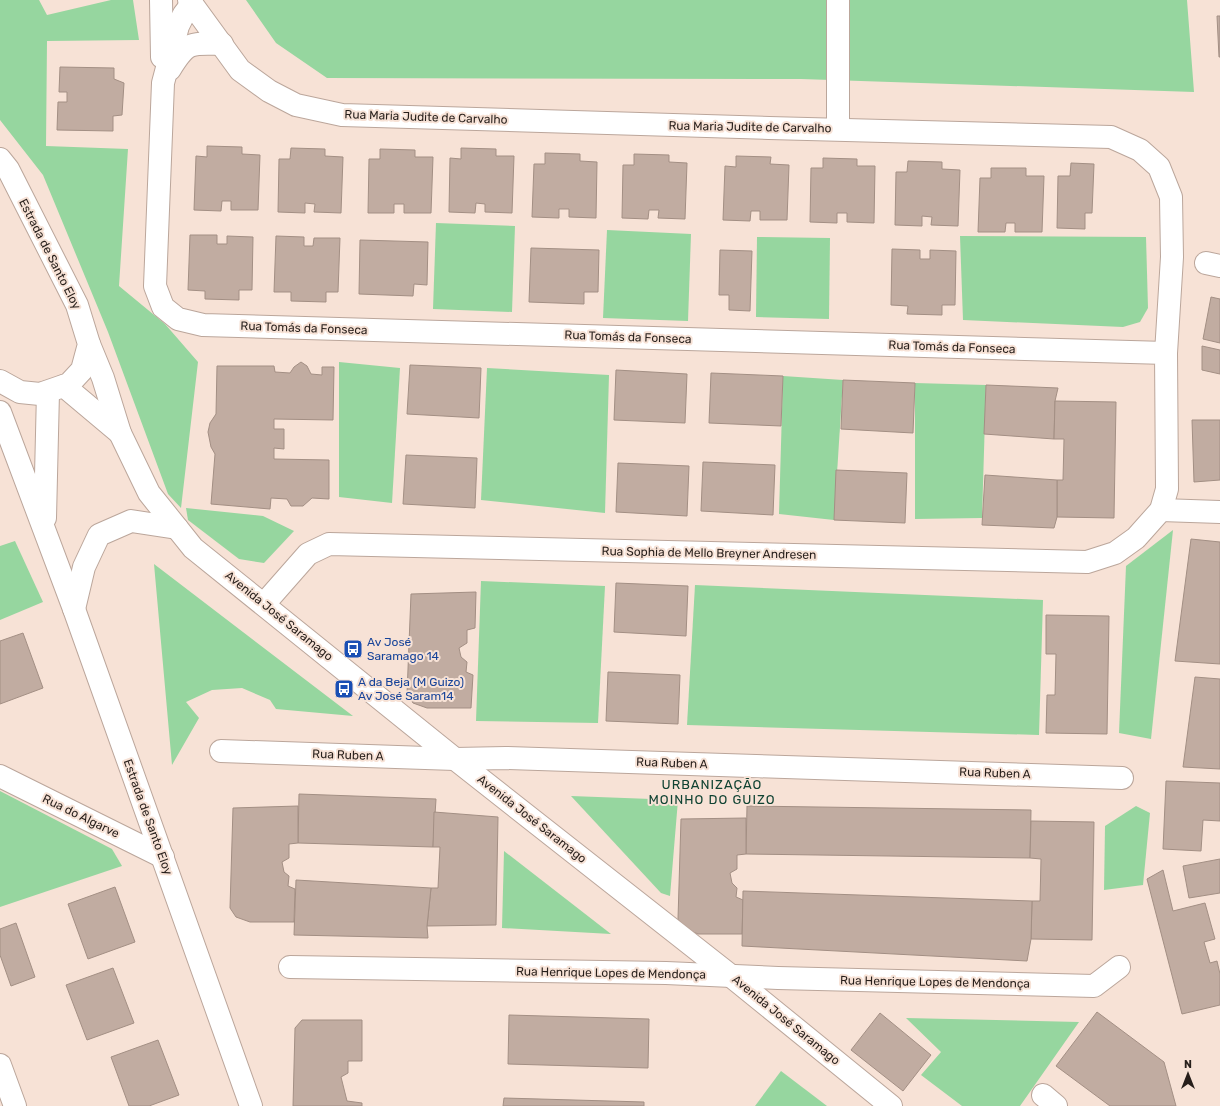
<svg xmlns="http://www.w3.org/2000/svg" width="1220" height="1106" font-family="Rubik,sans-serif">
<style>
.green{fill:#96d69f}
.building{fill:#c1aca1;stroke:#a38f84}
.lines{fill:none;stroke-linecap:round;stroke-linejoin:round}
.minor-casing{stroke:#bba69b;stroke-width:24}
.secondary-casing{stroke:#bba69b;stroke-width:24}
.minor{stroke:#fff;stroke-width:22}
.secondary{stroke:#fff;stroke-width:22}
.labels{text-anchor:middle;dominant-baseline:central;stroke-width:4;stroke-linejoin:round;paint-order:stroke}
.street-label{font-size:12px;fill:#271f1b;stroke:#f7e2d6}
.transit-label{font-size:12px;fill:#164399;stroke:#f7e2d6;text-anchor:start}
.neighbourhood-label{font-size:13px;letter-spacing:1px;fill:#0f4232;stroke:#f7e2d6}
</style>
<rect width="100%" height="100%" fill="#f7e2d6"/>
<g class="green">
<path d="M0 0H39L47 15 111 0H133L139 40 47 41 46 146 128 149 119 286 165 324 198 362 181 508 168 494 108 332 43 175 0 120Z"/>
<path d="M246 0H1187L1194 92 801 79 327 78 276 43Z"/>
<path d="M436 223 515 226 512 312 433 309Z"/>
<path d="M607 230 691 234 688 321 603 318Z"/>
<path d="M960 236 1146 237 1148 308 1140 322 1123 327 963 320Z"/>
<path d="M757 237 830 238 829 319 756 317Z"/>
<path d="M339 362 400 368 392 503 339 497Z"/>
<path d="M487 368 609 375 605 513 481 500Z"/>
<path d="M783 376 843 380 834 520 779 514Z"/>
<path d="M915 383 986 385 982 518 915 519Z"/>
<path d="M186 508 263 516 294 531 264 563 239 559 188 520Z"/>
<path d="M1173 530 1151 739 1119 733 1126 566Z"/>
<path d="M15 541 43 602 0 620V546Z"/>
<path d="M154 564 353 716 276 709 270 700 242 688 212 690 186 702 199 718 172 765Z"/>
<path d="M481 581 605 586 598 723 476 721Z"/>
<path d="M695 585 1043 600 1039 735 687 725Z"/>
<path d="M0 791 112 849 122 866 0 907Z"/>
<path d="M571 796 678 800 670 896 661 893Z"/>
<path d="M1136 806 1150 813 1143 885 1104 890 1105 826Z"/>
<path d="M504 851 611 934 502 928Z"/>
<path d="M906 1018 1079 1022 1020 1106H962L921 1075 941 1052Z"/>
<path d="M781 1071 827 1106H755Z"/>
</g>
<g class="building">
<path d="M1217 16H1220V57H1219Z"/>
<path d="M60 67 114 68V79L124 83 122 115 113 116V131L57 130 58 102H67V92H59Z"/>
<path d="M207 146 242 147V154L260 155 258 210H231V201H222L221 211 194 210 196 156 207 157Z"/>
<path d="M291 148 325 149V156L343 157 341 213 314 212 315 204 305 203V213L278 212 279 159H290Z"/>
<path d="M461 148 496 149V156H514L512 213 485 212V204L476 203 475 213 449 212 450 158 461 159Z"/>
<path d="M380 149 415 150V157H433L431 213H404V204H394V213H368L369 159H380Z"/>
<path d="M545 153 580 154V161L597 162 596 218 569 217V209H559V218L532 217 534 164H545Z"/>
<path d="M634 154 669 155V162L687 163 685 219 658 218 659 210H649L648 219 622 218 623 165H634Z"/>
<path d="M736 156 771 157 770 164 789 165 787 220H760V211H751L750 221 723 220 725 166 736 167Z"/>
<path d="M823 158 857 159V166H875L874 223 847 222V213H837V223L810 222 811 168H823Z"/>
<path d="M908 161 942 162V169L960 170 958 226 931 225 932 217 922 216V226L895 225 896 172H907Z"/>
<path d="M1071 163 1094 164 1092 213H1085V229L1057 228 1058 176H1070Z"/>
<path d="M991 168H1026V176H1044L1042 232H1015V223H1006L1005 232H978L980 178H991Z"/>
<path d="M190 235H217V244H227V236L253 237 252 290H239V300L205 299V291L188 290Z"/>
<path d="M276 236 304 237V246H313L314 238H340L338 292H326V302L291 301V292H274Z"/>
<path d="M360 240 428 242 427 285 414 284 413 296 359 294Z"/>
<path d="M531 248 599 250 598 292H584V304L529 302Z"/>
<path d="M892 249 920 250V259H930V250L956 251 955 305H942V315L907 314 908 306 891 305Z"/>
<path d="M720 250 752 251 750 311 729 310V295H719Z"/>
<path d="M1211 297 1220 299V343L1203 339Z"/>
<path d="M1202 346 1220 350V374L1202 370Z"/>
<path d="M301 362 307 366 311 374 322 375V367H334L333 420 274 419V429H284V449L274 448V459L329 460V499L312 498 303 506H291L287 499 271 498 270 509 211 504 215 454 211 447 208 432 210 423 216 414 217 366H274L275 372 290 373 294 367Z"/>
<path d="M410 365 481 368 479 418 407 414Z"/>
<path d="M616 370 687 374 685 423 614 420Z"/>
<path d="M711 373 783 376 781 426 709 423Z"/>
<path d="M843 380 915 383 913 433 841 429Z"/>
<path d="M986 385 1058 388 1055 401 1054 439 984 434Z"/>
<path d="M1055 401 1116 402 1114 518 1057 517V480H1063L1064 439H1054Z"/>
<path d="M1192 420H1220V480L1194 482Z"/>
<path d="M406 455 477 458 475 508 403 504Z"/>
<path d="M703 462 775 465 773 515 701 511Z"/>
<path d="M618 463 689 466 687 516 616 512Z"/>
<path d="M836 470 907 473 905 523 834 520Z"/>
<path d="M985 475 1057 480V517L1054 528 982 525Z"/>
<path d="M1191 539 1220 542V664L1175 661Z"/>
<path d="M616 583 688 586 686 636 614 632Z"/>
<path d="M476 592 475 628 467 630V643L459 648 461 657 467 662 466 672 473 675 471 708H427L413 703 407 694 411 594Z"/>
<path d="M1046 615 1109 616 1107 734 1046 733 1047 695H1055L1056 654H1046Z"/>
<path d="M23 633 43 688 0 704V641Z"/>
<path d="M608 672 680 675 678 724 606 721Z"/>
<path d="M1195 677 1220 679V769L1183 767Z"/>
<path d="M1166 781 1220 783V821L1203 820 1201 851 1163 849Z"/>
<path d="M299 794 436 799 433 847 298 843Z"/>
<path d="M298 806V843L289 844V858L282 862 284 872 289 876 288 886 295 889 294 922H250L236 917 230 908 233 808Z"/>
<path d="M747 806 1031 810 1030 858 746 854Z"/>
<path d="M434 812 498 817 496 925 427 926 431 888H438L440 847H433Z"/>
<path d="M746 818V854L737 855V869L730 873 732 883 737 888 736 897 743 900 742 934H698L684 928 678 919 681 819Z"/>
<path d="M1031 821 1094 822 1092 940 1031 939 1032 901H1040L1041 859 1030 858Z"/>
<path d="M1220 859V893L1189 898 1183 866Z"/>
<path d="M1163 870 1173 911 1205 903 1215 939 1204 942 1210 963 1217 961 1220 974V1005L1182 1014 1147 879Z"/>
<path d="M296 880 431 888 427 926 428 938 294 935Z"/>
<path d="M115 887 135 942 88 959 68 904Z"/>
<path d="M743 891 1032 901 1031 939 1027 961 742 946Z"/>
<path d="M16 923 35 977 11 986 0 955V929Z"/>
<path d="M113 968 134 1023 87 1040 66 985Z"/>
<path d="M1097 1012 1164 1062 1176 1106H1110L1056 1066Z"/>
<path d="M880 1013 931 1055 903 1091 851 1050Z"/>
<path d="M509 1015 649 1019 648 1068 508 1064Z"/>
<path d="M302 1020H362V1061H348V1073L341 1077 347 1101 362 1103V1106H293L295 1028Z"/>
<path d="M158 1040 179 1095 149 1106H129L111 1057Z"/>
<path d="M504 1098 644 1102V1106H503Z"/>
</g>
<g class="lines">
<g class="minor-casing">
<g id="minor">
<path d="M161 0 162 57"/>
<path d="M189 0 240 70 269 91 296 105 342 115 769 128 1111 137 1140 150 1159 167 1171 197 1172 257 1166 353"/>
<path d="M838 0V129"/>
<path d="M192 4 184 14 178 26 163 83 155 286 163 307 178 319 203 325 1166 353 1167 489 1161 510 1136 538 1115 553 1087 562 329 544 308 554 264 604"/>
<path d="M170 69C187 41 191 43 222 44"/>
<path d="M1206 263 1220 266"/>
<path d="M89 344 103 378 120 433 149 493 193 548 455 759 731 976 891 1106"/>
<path d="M64 386 120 433"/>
<path d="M1161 510 1220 512"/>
<path d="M74 609 84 567 99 535 131 521 177 528"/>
<path d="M221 751 455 759 506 758 1122 778"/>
<path d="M0 776 163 857"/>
<path d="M290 967 666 973 778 978 1094 986 1119 967"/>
<path d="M0 1065 15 1106"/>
<path d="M1043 1095 1056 1106"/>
</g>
</g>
<g class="secondary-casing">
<g id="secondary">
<path d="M0 159 8 169 77 305 89 344 82 370 69 384 40 394 20 392 0 381"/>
<path d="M0 412 74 609 251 1106"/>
<path d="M45 518 48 392"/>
</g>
</g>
<use href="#minor" class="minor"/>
<use href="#secondary" class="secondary"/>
</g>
<defs>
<g id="bus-square" transform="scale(1)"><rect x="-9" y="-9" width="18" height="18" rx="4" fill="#1a4fb4" stroke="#f7e2d6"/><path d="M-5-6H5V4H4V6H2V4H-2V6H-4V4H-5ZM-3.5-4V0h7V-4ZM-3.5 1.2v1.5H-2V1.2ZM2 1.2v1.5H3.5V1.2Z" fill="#fff"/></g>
</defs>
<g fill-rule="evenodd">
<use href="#bus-square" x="353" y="649"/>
<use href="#bus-square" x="344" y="689"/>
</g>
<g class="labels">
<g class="street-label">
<text transform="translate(426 117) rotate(2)">Rua Maria Judite de Carvalho</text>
<text transform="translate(750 127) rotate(1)">Rua Maria Judite de Carvalho</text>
<text transform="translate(50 254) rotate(63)">Estrada de Santo Eloy</text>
<text transform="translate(304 328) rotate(2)">Rua Tomás da Fonseca</text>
<text transform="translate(628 337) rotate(2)">Rua Tomás da Fonseca</text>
<text transform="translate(952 347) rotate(2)">Rua Tomás da Fonseca</text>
<text transform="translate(709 553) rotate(1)">Rua Sophia de Mello Breyner Andresen</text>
<text transform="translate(279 616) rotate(39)">Avenida José Saramago</text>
<text transform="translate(348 755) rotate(2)">Rua Ruben A</text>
<text transform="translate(672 763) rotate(2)">Rua Ruben A</text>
<text transform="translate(995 773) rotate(2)">Rua Ruben A</text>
<text transform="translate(81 816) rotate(26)">Rua do Algarve</text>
<text transform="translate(148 817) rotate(70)">Estrada de Santo Eloy</text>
<text transform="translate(532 819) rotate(38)">Avenida José Saramago</text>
<text transform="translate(611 973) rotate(1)">Rua Henrique Lopes de Mendonça</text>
<text transform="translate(935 982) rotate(1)">Rua Henrique Lopes de Mendonça</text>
<text transform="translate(786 1020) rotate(39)">Avenida José Saramago</text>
</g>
<g class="transit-label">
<text x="367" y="642">Av José<tspan x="367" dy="14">Saramago 14</tspan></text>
<text x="358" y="682">A da Beja (M Guizo)<tspan x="358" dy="14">Av José Saram14</tspan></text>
</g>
<g class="neighbourhood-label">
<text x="712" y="784">URBANIZAÇÃO<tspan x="712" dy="15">MOINHO DO GUIZO</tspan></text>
</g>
</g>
<g transform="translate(1188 1074)" stroke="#f7e2d6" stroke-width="3" paint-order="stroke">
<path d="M0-3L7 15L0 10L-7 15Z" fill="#271f1b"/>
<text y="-6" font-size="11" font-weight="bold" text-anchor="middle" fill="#271f1b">N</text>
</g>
</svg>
